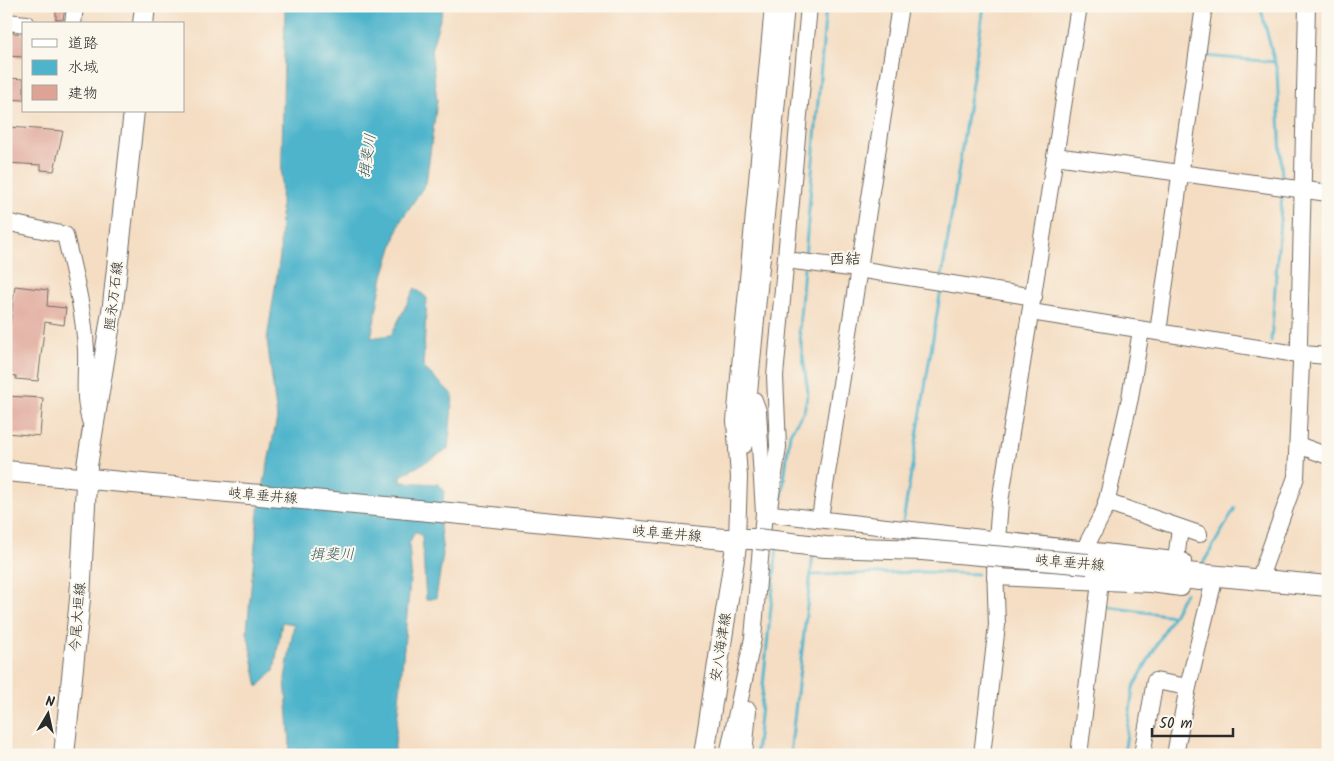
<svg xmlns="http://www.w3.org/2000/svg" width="1334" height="761" font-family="Kalam,'Klee One',sans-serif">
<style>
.water{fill:#4db4cb;stroke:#3c707b}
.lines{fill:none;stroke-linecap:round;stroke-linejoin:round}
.stream{stroke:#4db4cb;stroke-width:3}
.building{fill:#dea395}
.minor-casing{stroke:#716960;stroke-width:18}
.major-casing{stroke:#716960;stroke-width:22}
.minor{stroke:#fff;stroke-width:16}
.major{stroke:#fff;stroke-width:20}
.major-bridge-casing{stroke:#716960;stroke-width:22;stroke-linecap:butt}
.major-bridge{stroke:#fff;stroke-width:20}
.labels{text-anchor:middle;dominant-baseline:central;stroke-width:4;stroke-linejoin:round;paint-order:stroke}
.street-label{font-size:14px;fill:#2b2b2b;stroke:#fbf7ec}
.water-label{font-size:15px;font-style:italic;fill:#375b63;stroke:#fbf7ec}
.quarter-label{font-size:16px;fill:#2b2b2b;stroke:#fbf7ec}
</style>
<rect width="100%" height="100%" fill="#fbf7ec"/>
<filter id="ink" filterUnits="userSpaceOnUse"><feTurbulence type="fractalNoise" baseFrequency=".02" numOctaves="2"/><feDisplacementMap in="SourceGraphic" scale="10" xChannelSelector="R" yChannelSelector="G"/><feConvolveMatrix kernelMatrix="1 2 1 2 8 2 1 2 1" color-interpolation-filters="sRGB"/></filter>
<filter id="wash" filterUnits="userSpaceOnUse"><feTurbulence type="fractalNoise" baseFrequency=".0096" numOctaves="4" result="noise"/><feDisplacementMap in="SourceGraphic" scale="20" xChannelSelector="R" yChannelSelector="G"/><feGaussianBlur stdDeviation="1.12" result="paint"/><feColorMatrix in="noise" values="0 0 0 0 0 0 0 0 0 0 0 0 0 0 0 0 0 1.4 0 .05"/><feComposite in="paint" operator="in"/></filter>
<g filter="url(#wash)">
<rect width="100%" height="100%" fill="#f4ddc2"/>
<path class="water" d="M285 6H444L431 50 437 101 426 183 400 222 383 276 371 338 391 335 415 288 427 298 423 367 453 395 448 449 401 476V482L438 484 444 491 440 527 443 554 436 598 426 600 422 536 415 531 409 544 411 571 394 755H289L290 743 285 679 294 624 282 622 274 671 258 687 247 631 258 513 277 418 267 339 280 256Z"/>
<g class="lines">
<g class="stream">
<path d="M1260 6 1277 71 1282 181"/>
<path d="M1204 56 1275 62"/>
<path d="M805 257 826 6"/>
<path d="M942 276 984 6"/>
<path d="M1271 341 1282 195"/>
<path d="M780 511 790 433 804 411 808 392 799 330 804 268"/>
<path d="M903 522 941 289"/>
<path d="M1202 565 1235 508"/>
<path d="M811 575 925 572 977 574"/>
<path d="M1101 606 1173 616"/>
<path d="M756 755 777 547"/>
<path d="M790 755 813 554"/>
<path d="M1124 755 1133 688 1185 593"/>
</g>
</g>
<g id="blocks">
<g class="building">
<path d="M56 6H65L63 20H56Z"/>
<path d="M6 32 24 34V57L6 56Z"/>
<path d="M6 78 24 79V100L6 99Z"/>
<path d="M9 127 63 131 54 171 41 170V165L6 163Z"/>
<path d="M15 286 48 290 47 306 66 308 64 325 45 322 38 381 16 379V376L6 374V324L10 325Z"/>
<path d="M6 396 43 398 40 436 6 433Z"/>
</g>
</g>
</g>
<g filter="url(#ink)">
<use href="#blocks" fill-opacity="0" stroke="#716960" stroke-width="1"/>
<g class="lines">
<g class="minor-casing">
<g id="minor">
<path d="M6 22 27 24"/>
<path d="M73 24 75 6"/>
<path d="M1055 156 1328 193"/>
<path d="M6 222 65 235C74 273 84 311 86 350 87 377 82 400 92 426"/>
<path d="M786 260 858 269 1034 297"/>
<path d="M1031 312 1290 353 1328 356"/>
<path d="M1158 332 1204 6"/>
<path d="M744 445 786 6"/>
<path d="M1298 445 1328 456"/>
<path d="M1106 502 1199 534"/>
<path d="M764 513 769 508 778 447 775 376 809 6"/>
<path d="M764 513 1183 561 1182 573"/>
<path d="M820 518 900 6"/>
<path d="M737 540 739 477 735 421 773 6"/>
<path d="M1084 550 1105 509 1130 398 1141 330"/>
<path d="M1176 560 1180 528"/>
<path d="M995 577 1151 584 1181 588 1182 580 1200 582"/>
<path d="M1259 580 1296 477 1301 363 1299 343 1307 6"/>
<path d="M728 755 753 638 764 513 758 411 754 400"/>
<path d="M744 755 748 710"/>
<path d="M982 755 997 625 995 565 1000 502 1079 6"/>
<path d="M1079 755 1100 582"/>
<path d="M1142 755 1155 681 1188 687"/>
<path d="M1175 755 1188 687 1215 576"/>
</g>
</g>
<g class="major-casing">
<g id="major">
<path d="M143 24 145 6"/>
<path d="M6 471 724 539H757"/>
<path d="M1088 564 1328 586"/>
<path d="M64 755 80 599 87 466 113 305 134 111"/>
<path d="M704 755 737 540"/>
</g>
</g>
<use href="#minor" class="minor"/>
<use href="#major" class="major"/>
<g class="major-bridge-casing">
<path id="major-bridge" d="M757 539 825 547 922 550 1088 564"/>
</g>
<use href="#major-bridge" class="major-bridge"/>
</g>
</g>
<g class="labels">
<g class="street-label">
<text transform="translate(114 296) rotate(-83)">脛永万石線</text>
<text transform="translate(263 496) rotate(5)">岐阜垂井線</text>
<text transform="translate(667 534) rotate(5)">岐阜垂井線</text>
<text transform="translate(1070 563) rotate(5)">岐阜垂井線</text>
<text transform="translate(78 617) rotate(-85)">今尾大垣線</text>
<text transform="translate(721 647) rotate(-81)">安八海津線</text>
</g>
<g class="water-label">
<text transform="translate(368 156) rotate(-81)">揖斐川</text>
<text x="332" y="555">揖斐川</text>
</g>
<g class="quarter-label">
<text x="845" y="259">西結</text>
</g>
</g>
<rect width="1334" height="761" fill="none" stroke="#fbf7ec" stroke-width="25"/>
<rect x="22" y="22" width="162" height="90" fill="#fbf7ec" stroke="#a8a59f"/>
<rect x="32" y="39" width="25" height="8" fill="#ffffff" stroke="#a8a59f"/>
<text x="68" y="48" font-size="15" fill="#2b2b2b">道路</text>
<rect x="32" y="60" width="25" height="15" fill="#4db4cb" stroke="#a8a59f"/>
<text x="68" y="72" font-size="15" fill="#2b2b2b">水域</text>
<rect x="32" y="85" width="25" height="15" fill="#dea395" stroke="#a8a59f"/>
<text x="68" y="98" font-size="15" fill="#2b2b2b">建物</text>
<g transform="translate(48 714) rotate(9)" stroke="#fbf7ec" stroke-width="4" paint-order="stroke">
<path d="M0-4L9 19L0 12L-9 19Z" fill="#2b2b2b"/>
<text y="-8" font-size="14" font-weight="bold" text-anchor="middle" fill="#2b2b2b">N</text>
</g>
<path d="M1152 728v8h81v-8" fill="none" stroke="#2b2b2b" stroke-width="2.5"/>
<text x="1159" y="728" font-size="15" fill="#2b2b2b" stroke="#fbf7ec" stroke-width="4" paint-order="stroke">50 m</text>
</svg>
